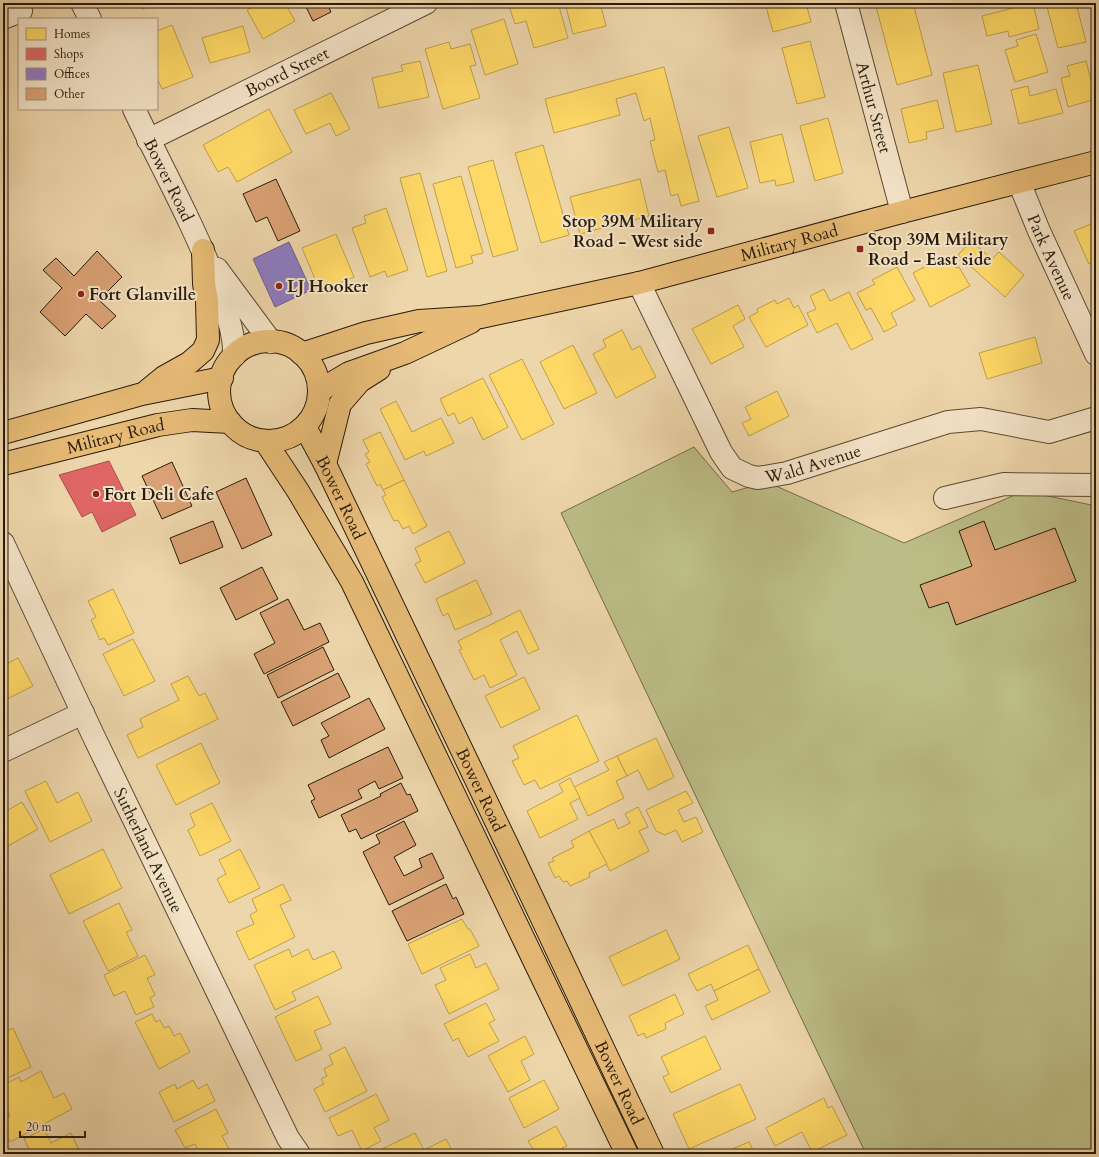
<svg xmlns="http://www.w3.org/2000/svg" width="1099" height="1157" font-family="Cardo,serif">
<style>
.green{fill:#bcbd86;stroke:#726c48}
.homes{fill:#ffd966;stroke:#bea04a}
.shops{fill:#e06666;stroke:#a9504a}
.offices{fill:#8e7cc3;stroke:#6f5f8b}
.building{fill:#daa275;stroke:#281b09}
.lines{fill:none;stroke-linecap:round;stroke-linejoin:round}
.minor-casing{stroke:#5a4a32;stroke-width:24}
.major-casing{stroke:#281b09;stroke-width:24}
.minor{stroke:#f4e4c8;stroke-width:22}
.major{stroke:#e7bb76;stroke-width:22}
.poi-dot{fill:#8f2418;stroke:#f4e4c8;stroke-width:1.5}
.labels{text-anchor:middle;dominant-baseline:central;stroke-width:4;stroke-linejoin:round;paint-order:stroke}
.street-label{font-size:17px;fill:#281b09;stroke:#f4e4c8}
.poi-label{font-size:17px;font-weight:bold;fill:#281b09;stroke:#f4e4c8;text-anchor:start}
</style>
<rect width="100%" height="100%" fill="#eed6ab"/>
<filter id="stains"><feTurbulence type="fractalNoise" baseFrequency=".005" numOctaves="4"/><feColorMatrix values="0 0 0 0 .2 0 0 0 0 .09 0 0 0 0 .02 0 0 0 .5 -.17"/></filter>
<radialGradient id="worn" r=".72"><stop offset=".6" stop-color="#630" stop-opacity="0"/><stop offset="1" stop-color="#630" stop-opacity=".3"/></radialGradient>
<path class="green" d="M694 447 732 492 767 482 904 543 1024 491 1096 506V1154H866L561 513Z"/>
<g class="homes">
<path d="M140 3H155L143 9Z"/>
<path d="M260 3H285L295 21 263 39 247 10Z"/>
<path d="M508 3H558L568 38 534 48 526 21 515 24Z"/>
<path d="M565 3H600L606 26 573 34Z"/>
<path d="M765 3H806L811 22 773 32Z"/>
<path d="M875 3H913L932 75 897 85Z"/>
<path d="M1033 3 1039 29 1009 37 1008 31 987 36 982 16Z"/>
<path d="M1046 3H1076L1086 42 1058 48Z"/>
<path d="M504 19 518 64 485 75 471 30Z"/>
<path d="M172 25 193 77 162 89 157 78V31Z"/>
<path d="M243 26 250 52 210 63 202 38Z"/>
<path d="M1036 34 1048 72 1015 82 1005 50 1018 46 1016 40Z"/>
<path d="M810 41 825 97 797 104 782 48Z"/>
<path d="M449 42 451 49 470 44 476 65 470 66 480 98 443 109 425 49Z"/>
<path d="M420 61 429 97 379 108 372 78 403 71 401 65Z"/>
<path d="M1086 61 1096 99 1068 107 1061 78 1070 76 1067 66Z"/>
<path d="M978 65 992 124 956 132 943 73Z"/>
<path d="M664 67 699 201 681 206 678 194 671 196 665 170 658 172 650 141 655 140 650 118 644 121 636 93 616 99 620 115 554 133 545 99Z"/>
<path d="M1028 86 1030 96 1056 89 1063 113 1019 124 1011 90Z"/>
<path d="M331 93 350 129 336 136 330 123 306 134 294 110Z"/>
<path d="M937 100 944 128 926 132 927 139 909 143 901 109Z"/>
<path d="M269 109 292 152 237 182 228 167 218 172 203 145Z"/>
<path d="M828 118 843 173 815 181 800 126Z"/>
<path d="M729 127 748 188 717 197 698 136Z"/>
<path d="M782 134 794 182 776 186 775 180 760 183 750 142Z"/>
<path d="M543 145 569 235 541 243 515 153Z"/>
<path d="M493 160 518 250 493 257 468 167Z"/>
<path d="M420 173 447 271 427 277 400 178Z"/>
<path d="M461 176 483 253 471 256 473 263 456 268 433 184Z"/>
<path d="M640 179 649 216 622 223 621 217 604 221 606 227 580 234 570 197Z"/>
<path d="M386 208 408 270 387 277 385 271 370 277 352 228 366 223 364 216Z"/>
<path d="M1091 224 1093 230 1096 229V261L1089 264 1074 231Z"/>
<path d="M336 234 354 277 320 291 302 248Z"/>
<path d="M971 241 992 259 999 252 1024 275 1005 297 958 255Z"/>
<path d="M951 258 956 268 959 267 970 286 930 307 913 273 936 261 937 264Z"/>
<path d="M897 267 915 300 891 313 897 325 884 332 871 308 866 310 857 293 875 284 872 280Z"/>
<path d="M824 289 830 301 849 292 873 339 851 350 837 323 817 333 807 313 816 309 810 296Z"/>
<path d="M789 298 794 308 798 305 808 325 766 347 749 317 758 312 757 309 775 300 777 304Z"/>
<path d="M738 305 745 319 733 326 744 347 711 364 692 329Z"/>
<path d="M622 330 632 350 640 346 656 377 616 398 593 354 606 347 603 340Z"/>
<path d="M1035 337 1042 363 987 379 979 353Z"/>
<path d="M573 345 597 393 564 409 540 362Z"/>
<path d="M522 359 554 424 522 440 489 375Z"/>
<path d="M483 378 508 427 483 440 472 417 459 424 454 413 448 416 440 399Z"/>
<path d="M777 391 789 416 749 436 742 423 751 419 745 407Z"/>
<path d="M396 401 412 432 441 418 454 443 426 456 424 451 405 460 380 409Z"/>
<path d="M380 432 404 480 383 490 380 484 377 486 366 464 370 462 365 454 369 452 363 440Z"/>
<path d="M404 480 427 526 413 534 409 526 403 529 398 520 394 521 382 497 386 495 383 490Z"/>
<path d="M449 531 465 563 425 583 415 564 421 561 415 548Z"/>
<path d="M476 580 492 614 455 630 448 613 443 616 436 599Z"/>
<path d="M113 589 134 633 108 645 104 638 100 640 91 620 96 617 88 601Z"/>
<path d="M520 610 539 649 528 654 517 631 500 640 517 675 490 688 484 675 474 680 459 650 462 649 458 641Z"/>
<path d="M133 639 155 681 124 696 103 654Z"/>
<path d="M18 658 33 686 3 701V666Z"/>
<path d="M188 676 199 696 205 693 218 719 138 758 127 735 143 727 140 719 179 700 171 684Z"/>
<path d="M524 677 540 709 501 728 485 696Z"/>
<path d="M577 715 599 761 540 789 535 780 524 785 512 761 519 758 513 746Z"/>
<path d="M656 738 674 777 648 790 638 770 627 776 617 756Z"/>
<path d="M201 743 220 783 176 805 156 765Z"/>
<path d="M617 756 627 776 616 781 624 798 588 816 574 787 609 770 604 762Z"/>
<path d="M570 778 580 798 570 803 578 819 540 838 527 811 563 792 559 784Z"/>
<path d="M46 781 57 803 78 792 92 821 50 842 25 791Z"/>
<path d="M686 791 693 803 678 810 684 822 696 817 703 832 682 842 676 830 665 835 656 831 646 810Z"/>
<path d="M22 802 38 829 3 849V813Z"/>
<path d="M212 803 231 841 200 856 188 830 195 826 190 814Z"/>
<path d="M638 807 648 827 639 831 649 851 610 871 589 831 614 819 618 829 630 823 625 814Z"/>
<path d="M589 831 607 864 589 873 590 877 570 886 567 881 563 882 559 876 555 878 548 863 554 861 552 858 574 847 571 841Z"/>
<path d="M103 849 122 888 69 914 50 875Z"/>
<path d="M240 849 260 888 229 903 217 879 226 874 219 860Z"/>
<path d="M283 884 291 900 280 905 295 937 249 960 236 932 254 924 250 915 257 911 252 899Z"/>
<path d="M119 903 132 930 126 932 138 956 108 971 83 921Z"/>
<path d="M462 919 468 929H470L479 946 422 974 408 944Z"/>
<path d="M666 930 680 959 623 986 609 957Z"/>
<path d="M748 945 759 969 714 991 711 984 697 991 688 974Z"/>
<path d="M289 949 292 957 308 949 313 960 334 951 342 968 292 992 296 1000 275 1010 254 965Z"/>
<path d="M470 954 476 968 486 963 499 989 449 1014 435 985 446 980 440 968Z"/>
<path d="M145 955 155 975 147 978 155 995 150 998 154 1007 136 1015 125 991 114 996 104 975Z"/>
<path d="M759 969 770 992 712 1020 705 1006 718 1000 714 991Z"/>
<path d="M675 994 684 1014 665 1023 666 1029 646 1038 644 1033 638 1036 629 1016Z"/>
<path d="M318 996 331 1024 314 1031 322 1049 296 1061 275 1017Z"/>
<path d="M486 1003 495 1020 489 1023 499 1041 468 1057 458 1038 453 1041 444 1024Z"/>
<path d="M3 1006 7 1014 3 1017Z"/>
<path d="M152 1014 156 1022 160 1020 164 1028 169 1026 174 1036 180 1033 190 1052 159 1069 135 1022Z"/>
<path d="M13 1028 31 1067 3 1080V1033Z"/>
<path d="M525 1036 534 1054 521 1061 530 1080 508 1092 488 1056Z"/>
<path d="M705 1036 721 1069 671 1093 663 1077 669 1074 661 1057Z"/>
<path d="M345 1047 367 1091 325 1112 314 1089 324 1084 321 1079 327 1076 324 1069 333 1064 329 1055Z"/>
<path d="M41 1071 54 1098 64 1093 72 1109 10 1142 3 1129V1119L10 1116 3 1102V1085L19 1077 21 1082Z"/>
<path d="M193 1080 198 1089 207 1084 215 1101 174 1122 159 1092 175 1084 177 1089Z"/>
<path d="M544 1080 559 1109 524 1128 509 1098Z"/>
<path d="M740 1084 756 1119 689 1149 673 1114Z"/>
<path d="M376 1094 389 1120 374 1128 381 1141 362 1151 352 1130 338 1136 329 1118Z"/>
<path d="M824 1098 828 1108 832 1106 847 1135 812 1152 802 1132 775 1146 766 1128Z"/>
<path d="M216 1109 228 1133 222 1136 230 1151 224 1154H200L195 1144 185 1148 175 1130Z"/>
<path d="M556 1126 567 1146 562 1148 565 1154H536L528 1141Z"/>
<path d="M44 1129 51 1143 71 1133 81 1154H30L31 1153 24 1139Z"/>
<path d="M415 1133 424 1150 446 1139 454 1154H372Z"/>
<path d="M749 1142 755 1154H720Z"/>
</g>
<path class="shops" d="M109 461 136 515 102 532 92 512 82 517 59 475Z"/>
<path class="offices" d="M289 242 311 290 275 307 253 259Z"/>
<g class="building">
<path d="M304 3H327L331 12 313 21Z"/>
<path d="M340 3H350L342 7Z"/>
<path d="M276 179 300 231 278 241 267 217 256 222 243 194Z"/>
<path d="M97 251 122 277 99 300 116 316 102 329 86 314 65 336 40 312 62 288 43 270 56 258 74 276Z"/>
<path d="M172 462 192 506 162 519 142 476Z"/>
<path d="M246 478 272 535 242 549 216 492Z"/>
<path d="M213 521 223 547 180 564 170 538Z"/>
<path d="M984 521 995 550 1055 528 1076 581 956 625 948 602 929 608 920 585 972 566 959 531Z"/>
<path d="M262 567 278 599 236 620 220 588Z"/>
<path d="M288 599 304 630 320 623 329 642 264 674 254 654 275 643 260 613Z"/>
<path d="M323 647 334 670 278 698 267 675Z"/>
<path d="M338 673 350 697 293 726 281 702Z"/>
<path d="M369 698 385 729 329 758 321 740 329 736 321 723Z"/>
<path d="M388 747 403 778 379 789 375 781 358 790 362 798 319 818 311 801 315 799 308 785Z"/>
<path d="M401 783 407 795 410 794 418 811 361 839 356 829 349 832 341 815 381 796 380 794Z"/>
<path d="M404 821 416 845 394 857 404 876 422 867 419 859 432 853 444 878 389 905 363 852 380 843 376 835Z"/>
<path d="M446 884 453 899 456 897 464 914 407 941 392 911Z"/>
</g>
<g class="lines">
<g class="minor-casing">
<g id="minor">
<path d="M82 3 90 19"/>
<path id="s1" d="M846 3 902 212"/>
<path d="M3 18 21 11"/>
<path id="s2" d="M134 109C162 168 194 225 217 286 225 309 235 332 234 356"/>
<path id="s3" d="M148 140 426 3"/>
<path id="s4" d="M1019 182 1039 231 1096 354"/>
<path d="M217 269 271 342"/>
<path id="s5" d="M639 283 721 452 732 468 749 476 758 478 787 473 948 422 981 419 1049 432 1096 418"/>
<path d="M945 498 1004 484 1096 485"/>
<path id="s6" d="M3 543 94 737 288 1138 299 1154"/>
<path d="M3 751 83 713"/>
</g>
</g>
<g class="major-casing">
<g id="major">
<circle cx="269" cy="391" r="50"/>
<path id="s7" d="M302 354 366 333 419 321 481 317 639 283 902 212 1096 162"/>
<path d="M148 390 164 377 189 363 203 351 208 340 207 301 204 284 203 250"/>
<path d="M319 391 349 373 405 353 471 322"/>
<path id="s8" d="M305 427 325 464 513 857 653 1154"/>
<path d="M3 433 142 394 222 378"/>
<path d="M265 441 298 491 352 582 627 1154"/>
<path id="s9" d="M3 464 158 425 192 420 230 422"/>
<path d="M325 464 340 404 360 381 379 369"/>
</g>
</g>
<use href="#minor" class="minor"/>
<use href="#major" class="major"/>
</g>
<g class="poi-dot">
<rect x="707" y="227" width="8" height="8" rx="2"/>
<rect x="856" y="245" width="8" height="8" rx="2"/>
<circle cx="279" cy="286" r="4"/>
<circle cx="81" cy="294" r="4"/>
<circle cx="96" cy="494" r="4"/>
</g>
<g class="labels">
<g class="street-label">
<text stroke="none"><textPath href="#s3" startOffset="155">Boord Street</textPath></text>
<text stroke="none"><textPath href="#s1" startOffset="108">Arthur Street</textPath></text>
<text stroke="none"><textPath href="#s2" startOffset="79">Bower Road</textPath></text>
<text stroke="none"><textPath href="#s7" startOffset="501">Military Road</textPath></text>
<text stroke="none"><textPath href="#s4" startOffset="82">Park Avenue</textPath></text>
<text stroke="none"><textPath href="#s9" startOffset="116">Military Road</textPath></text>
<text stroke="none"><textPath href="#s5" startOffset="292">Wald Avenue</textPath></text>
<text stroke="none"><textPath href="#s8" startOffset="79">Bower Road</textPath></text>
<text stroke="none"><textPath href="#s8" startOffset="403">Bower Road</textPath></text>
<text stroke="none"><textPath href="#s6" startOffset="340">Sutherland Avenue</textPath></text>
<text stroke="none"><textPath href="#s8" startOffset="727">Bower Road</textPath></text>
</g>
<g class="poi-label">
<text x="703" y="221" text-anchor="end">Stop 39M Military<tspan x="703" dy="20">Road - West side</tspan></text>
<text x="868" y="239">Stop 39M Military<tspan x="868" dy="20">Road - East side</tspan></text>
<text x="287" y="286">LJ Hooker</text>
<text x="89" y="294">Fort Glanville</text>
<text x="104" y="494">Fort Deli Cafe</text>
</g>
</g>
<rect width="1099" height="1157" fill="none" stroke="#eed6ab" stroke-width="16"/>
<rect x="4" y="4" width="1091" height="1149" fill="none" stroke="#281b09" stroke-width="2"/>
<rect x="8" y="8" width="1083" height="1141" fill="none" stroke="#281b09"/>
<rect x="18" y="18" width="140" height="92" fill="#f4e4c8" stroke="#a2947c"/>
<rect x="26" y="28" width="20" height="12" fill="#ffd966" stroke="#a2947c"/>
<text x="54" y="38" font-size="12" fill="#281b09">Homes</text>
<rect x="26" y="48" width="20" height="12" fill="#e06666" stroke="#a2947c"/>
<text x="54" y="58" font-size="12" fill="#281b09">Shops</text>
<rect x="26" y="68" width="20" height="12" fill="#8e7cc3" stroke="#a2947c"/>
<text x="54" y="78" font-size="12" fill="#281b09">Offices</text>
<rect x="26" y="88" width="20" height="12" fill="#daa275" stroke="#a2947c"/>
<text x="54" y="98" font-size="12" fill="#281b09">Other</text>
<path d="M20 1131v6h65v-6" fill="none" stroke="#281b09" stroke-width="2"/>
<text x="26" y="1131" font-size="12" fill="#281b09" stroke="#f4e4c8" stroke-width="3" paint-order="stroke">20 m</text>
<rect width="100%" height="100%" filter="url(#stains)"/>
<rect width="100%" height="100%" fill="url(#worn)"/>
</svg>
